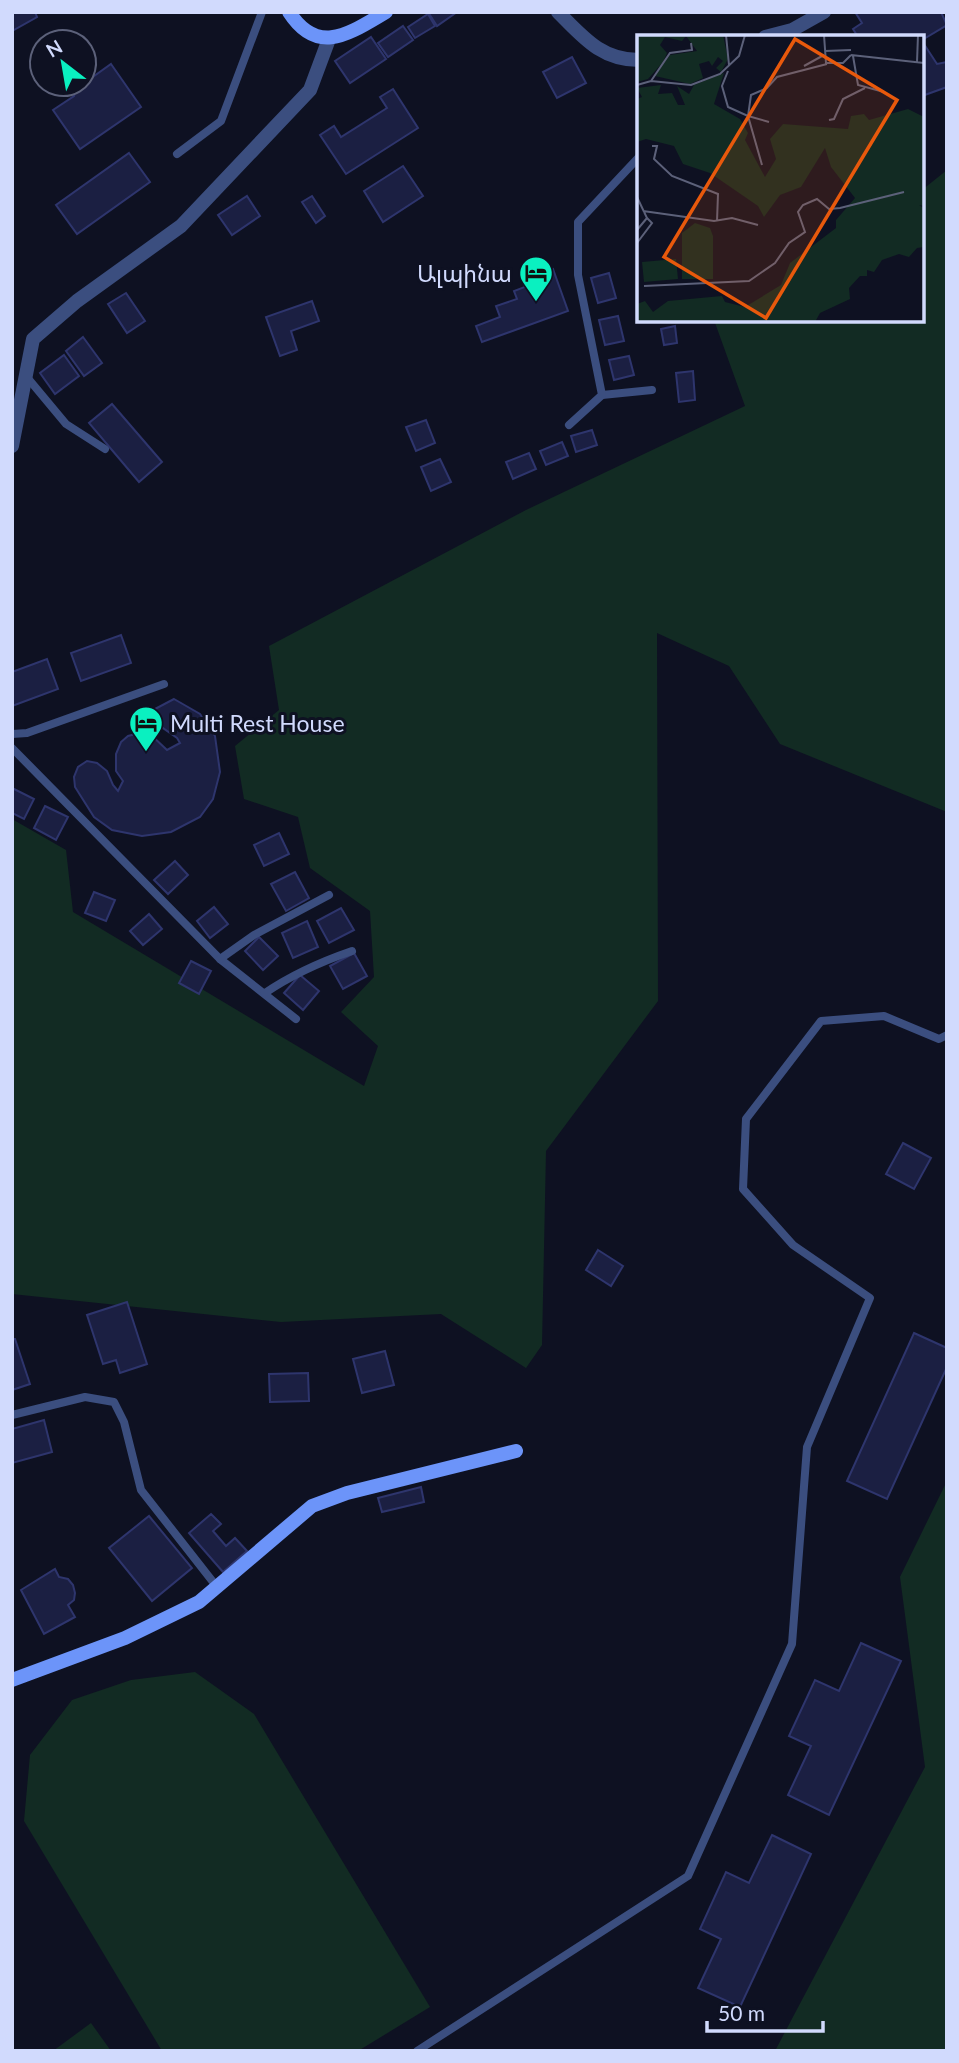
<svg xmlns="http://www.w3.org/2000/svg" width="959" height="2063" font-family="Lato,'Noto Sans Armenian',sans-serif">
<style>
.green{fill:#122b23}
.building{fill:#1b1f42;stroke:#2e356d;stroke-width:2}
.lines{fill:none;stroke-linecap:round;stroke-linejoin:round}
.lane{stroke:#3b4e7f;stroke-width:8}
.street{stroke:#3b4e7f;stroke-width:14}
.secondary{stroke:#6c94f9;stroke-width:14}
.labels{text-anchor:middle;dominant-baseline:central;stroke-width:6;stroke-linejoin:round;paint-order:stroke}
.poi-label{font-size:23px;fill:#d1dafd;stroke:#0e1122;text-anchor:end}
.inset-road{fill:none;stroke:#5c617a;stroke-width:2}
.view{fill:#e8590c;fill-opacity:0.15;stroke:#e8590c;stroke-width:3.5}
.inset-edge{fill:none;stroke:#d1dafd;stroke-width:3.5}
</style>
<rect width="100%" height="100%" fill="#0e1122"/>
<g class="green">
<path d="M947 170V812L780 744 729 666 657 633 658 1001 546 1151 542 1345 526 1368 441 1314 281 1322 12 1294V819L66 850 73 912 364 1086 378 1046 341 1012 374 977 370 911 310 868 298 817 244 799 235 746 279 710 269 646 526 510 745 406 714 320H922V190Z"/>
<path d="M947 1481V2051H775L925 1767 900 1577Z"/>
<path d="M195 1672 254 1714 430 2007 358 2051H162L24 1821 30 1755 72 1700 131 1680Z"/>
<path d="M91 2023 111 2051H53Z"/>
</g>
<g class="building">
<path d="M12 12H35L37 17 12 31Z"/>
<path d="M428 12H457L437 26Z"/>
<path d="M855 12H941L947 25 922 40V37H858L853 29 862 23Z"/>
<path d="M428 14 435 26 415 38 408 27Z"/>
<path d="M403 26 413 40 388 57 378 43Z"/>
<path d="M371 37 386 59 350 83 335 61Z"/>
<path d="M922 41 937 64 947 62V87L922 96Z"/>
<path d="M572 57 586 83 557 98 543 72Z"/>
<path d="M111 64 141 107 80 149 53 110 74 96 76 89Z"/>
<path d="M393 89 418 128 346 174 320 135 334 126 341 137 387 108 380 97Z"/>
<path d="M129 153 150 182 77 234 56 205Z"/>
<path d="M403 166 423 196 383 222 364 191Z"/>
<path d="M247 196 260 216 232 235 218 215Z"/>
<path d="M312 196 325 216 316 223 302 202Z"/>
<path d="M553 269 568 311 482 342 476 326 500 317 496 306 517 299 514 291 525 287 523 280Z"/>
<path d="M609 273 616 298 598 303 591 278Z"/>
<path d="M126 293 145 321 127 333 108 304Z"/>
<path d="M312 301 319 321 291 331 297 350 280 356 266 317Z"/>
<path d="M618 316 624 341 605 345 599 320Z"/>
<path d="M675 326 677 343 664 345 661 329Z"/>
<path d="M83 337 102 363 84 376 66 351Z"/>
<path d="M64 355 79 376 55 394 40 373Z"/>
<path d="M629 356 634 375 614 380 609 360Z"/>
<path d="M693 371 695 400 679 402 676 373Z"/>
<path d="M112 404 162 462 139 482 89 423Z"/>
<path d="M426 420 435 443 416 451 406 427Z"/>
<path d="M592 430 597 445 576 452 571 436Z"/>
<path d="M562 442 568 456 546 465 540 451Z"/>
<path d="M529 453 536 469 513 479 506 462Z"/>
<path d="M440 459 451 482 431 491 421 467Z"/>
<path d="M121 635 131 663 81 681 71 653Z"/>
<path d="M47 659 58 689 12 706V672Z"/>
<path d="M174 699 200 714 215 736 220 772 213 799 200 817 171 832 142 836 112 830 94 817 75 787 74 777 78 767 87 761 97 763 107 771 113 785 118 791 123 781 116 771V754L121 742 128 736 144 732 150 734 167 750 180 743 177 738 153 721 155 709Z"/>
<path d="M12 788 34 799 24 819 12 813Z"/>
<path d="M45 806 68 817 56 840 34 828Z"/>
<path d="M279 833 289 854 264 866 254 845Z"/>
<path d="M175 861 188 875 168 894 154 880Z"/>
<path d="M295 872 309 898 286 911 271 884Z"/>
<path d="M94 892 115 900 106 921 85 913Z"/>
<path d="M214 907 228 924 210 938 197 921Z"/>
<path d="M341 908 354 930 329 943 317 921Z"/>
<path d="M149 914 162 929 143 945 130 931Z"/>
<path d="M307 921 318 947 293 958 282 933Z"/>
<path d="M259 937 278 956 263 970 245 951Z"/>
<path d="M354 953 367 976 343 989 330 966Z"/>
<path d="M191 961 211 971 199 994 179 983Z"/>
<path d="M300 975 319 991 303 1010 284 993Z"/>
<path d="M903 1143 931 1158 914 1189 886 1174Z"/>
<path d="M598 1250 623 1266 611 1286 586 1270Z"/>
<path d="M127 1302 147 1364 120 1373 116 1360 103 1364 87 1315Z"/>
<path d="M914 1333 947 1348V1367L887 1499 847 1481Z"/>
<path d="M12 1339H15L30 1384 12 1390Z"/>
<path d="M385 1351 394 1385 362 1393 353 1359Z"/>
<path d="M308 1373 309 1401 270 1402 269 1374Z"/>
<path d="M44 1420 52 1452 12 1463V1429Z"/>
<path d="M421 1487 424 1502 382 1512 378 1498Z"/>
<path d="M211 1514 221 1524 213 1531 226 1546 235 1538 247 1551 223 1572 189 1533Z"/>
<path d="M149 1516 192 1568 152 1601 109 1548Z"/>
<path d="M55 1569 59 1577 68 1579 73 1585 75 1593 74 1600 68 1605 75 1617 44 1634 21 1590Z"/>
<path d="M861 1643 901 1661 829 1815 788 1795 811 1746 789 1736 815 1680 839 1691Z"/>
<path d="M772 1835 811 1854 740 2007 698 1988 721 1939 700 1929 726 1872 749 1883Z"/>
</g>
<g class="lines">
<g class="lane">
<path d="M177 154 221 121 262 12"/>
<path d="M26 376 66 424 105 449"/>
<path d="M602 395 652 390"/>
<path d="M569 425 602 395 578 275V222L639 157"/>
<path d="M12 734 27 733 164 684"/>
<path d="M12 748 220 959 296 1019"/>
<path d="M220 959 254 935 329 895"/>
<path d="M265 993C293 974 320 962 352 951"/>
<path d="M12 1415 85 1397 114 1402 124 1422 141 1490 217 1587"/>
<path d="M417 2051 688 1876 792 1644 807 1447 870 1298 793 1245 743 1189 746 1119 821 1021 884 1016 939 1039 947 1035"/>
</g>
<g class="street">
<path d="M558 12C583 37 601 60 639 60"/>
<path d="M765 37 792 30 824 12"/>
<path d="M12 446 33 339 77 301 181 226 310 90 329 39"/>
</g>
<g class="secondary">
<path d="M289 12C318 57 350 33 386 12"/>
<path d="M12 1680 125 1638 199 1602 312 1506 347 1493 516 1451"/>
</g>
</g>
<defs>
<g id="hotel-pin" transform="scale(1.75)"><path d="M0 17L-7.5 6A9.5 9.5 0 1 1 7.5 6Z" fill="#0af0c0" stroke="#0e1122"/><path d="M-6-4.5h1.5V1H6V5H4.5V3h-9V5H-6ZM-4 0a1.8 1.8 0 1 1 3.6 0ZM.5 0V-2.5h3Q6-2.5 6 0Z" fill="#111"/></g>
</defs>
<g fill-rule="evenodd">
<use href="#hotel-pin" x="536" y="273"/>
<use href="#hotel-pin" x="146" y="723"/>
</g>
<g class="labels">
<g class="poi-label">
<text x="512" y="273">Ալպինա</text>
<text x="170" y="723" text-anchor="start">Multi Rest House</text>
</g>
</g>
<g transform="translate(637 35)">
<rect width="287" height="287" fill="#0e1122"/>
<path d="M0 0H86L91 24 84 37 79 33 86 26 81 22 75 31 72 26 62 29 66 43 53 49 18 41 33 20 60 16 49 1 45 6 28 2 23 10 30 18 26 27 11 44 0 47ZM87 38 77 69 103 84 111 98 108 105 128 142 139 124 133 104 146 89 211 94 214 81 227 79 232 85 271 74 287 82V171L282 170 287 173V212L280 213 272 222 262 219 245 225 237 237 230 235V241H223L212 253 213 264 183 278 178 287H0V269L8 266 16 277 31 266 85 261 88 267 108 272 144 250 153 228 199 193V185L218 163 194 132 188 113 164 152 143 160 127 182 121 171 73 138 46 129 37 111 9 104 0 107V64L5 62 0 53 24 50 21 59 35 58 41 70H48L40 51 52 59 57 50ZM58 188 73 193 76 201V244H45V198ZM39 224 41 244 7 247 5 227Z" fill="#122b23"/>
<path class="inset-road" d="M89 0 92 30M187 0 189 28H206L214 20M188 16 214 15M214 20 287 28M216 21 221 50 247 57M280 27 281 0M167 31 187 20M91 36 85 51 91 72 111 81 125 130M14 46 33 18 55 15 54 8M0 50 14 46 54 50 83 39 102 21 108 0M192 85 197 84 206 64 228 53M132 87 111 81 114 60 130 53 140 42 190 29M15 111H20L17 124 35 141 81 159 80 186M0 162 10 183 0 195M6 176 77 186 95 183 121 190M0 208 15 188 10 183M7 251 112 246 138 228 152 208 168 197 161 177 166 170 180 164 192 174 203 173 267 157"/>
<path class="view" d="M158 4 260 65 129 283 27 222Z"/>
<rect width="287" height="287" class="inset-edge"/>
</g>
<rect width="959" height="2063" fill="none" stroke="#d1dafd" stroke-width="28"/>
<g transform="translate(63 63) rotate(329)"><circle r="33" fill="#0e1122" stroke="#5c617a" stroke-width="2"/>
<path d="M0-5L12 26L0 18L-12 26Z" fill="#0af0c0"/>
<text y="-10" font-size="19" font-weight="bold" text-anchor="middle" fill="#d1dafd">N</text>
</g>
<path d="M707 2021v10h116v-10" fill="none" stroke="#d1dafd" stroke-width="3.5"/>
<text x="718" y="2021" font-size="21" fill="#d1dafd" stroke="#0e1122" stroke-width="5" paint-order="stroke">50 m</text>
</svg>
